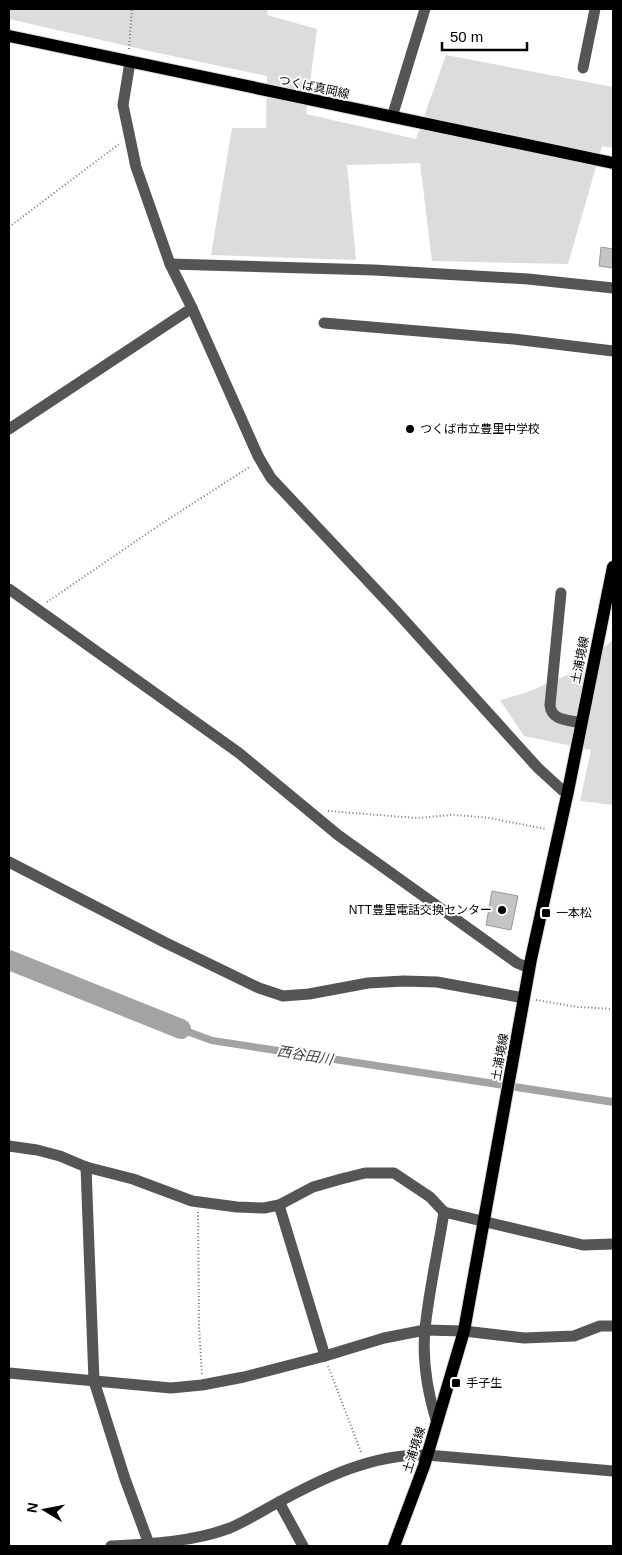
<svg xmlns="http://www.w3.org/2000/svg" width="622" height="1555" font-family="Helvetica,'Noto Sans JP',sans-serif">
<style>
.green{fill:#dcdcdc}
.water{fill:#a3a3a3}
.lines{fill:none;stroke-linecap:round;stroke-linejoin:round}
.river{stroke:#a3a3a3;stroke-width:20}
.building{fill:#c4c4c4;stroke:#999}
.major-casing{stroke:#dbdbdb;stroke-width:14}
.path{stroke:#777;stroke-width:2;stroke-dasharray:1 2.5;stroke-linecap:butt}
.minor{stroke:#555;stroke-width:11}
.major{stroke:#000;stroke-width:12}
.poi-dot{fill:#000;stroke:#fff;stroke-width:2}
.labels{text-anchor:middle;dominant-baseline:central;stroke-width:4;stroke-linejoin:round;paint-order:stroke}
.street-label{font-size:12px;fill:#000;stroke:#fff}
.poi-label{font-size:12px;fill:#000;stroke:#fff;text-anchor:start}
.water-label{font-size:14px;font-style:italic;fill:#444;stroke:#fff}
</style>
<rect width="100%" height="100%" fill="#fff"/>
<g class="green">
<path d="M9 9H268L267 15 317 29 306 114 416 139 446 55 613 87V148L602 146 568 264 432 261 420 163 347 165 356 260 211 255 232 128H266L267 76 158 53 9 19Z"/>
<path d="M613 640V805L580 801 591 750 524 736 500 700 525 693 572 673Z"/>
</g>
<path class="water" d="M156 1016 213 1037 613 1098V1106L211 1044 153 1023Z"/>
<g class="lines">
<path class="river" d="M9 960 181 1029"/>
</g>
<g class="building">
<path d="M601 247 613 249V268L599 266Z"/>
<path d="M492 891 518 896 511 930 486 925Z"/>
</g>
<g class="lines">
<g class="major-casing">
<g id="major">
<path d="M9 36 613 163"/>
<path d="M394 1546 424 1466 464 1331 531 959 568 791 613 567"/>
</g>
</g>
<g class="path">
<path d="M129 49 132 9"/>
<path d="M9 227 119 144"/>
<path d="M47 602 161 524 251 466"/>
<path d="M328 811 417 818 451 815 469 816 489 818 546 829"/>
<path d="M536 1000 578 1007 613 1009"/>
<path d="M198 1212 199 1325 202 1375"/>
<path d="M328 1366 361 1452"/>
</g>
<g class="minor">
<path d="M130 62 123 105 136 167 170 264 192 308 258 456 271 478 396 611 538 768 562 790 568 791"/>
<path d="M583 68 595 9"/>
<path d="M392 117 425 9"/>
<path d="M170 264 374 270 528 279 613 288"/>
<path d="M324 323 514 339 613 351"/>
<path d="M9 429 192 308"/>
<path d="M9 589 239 753 338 835 517 963 529 968"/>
<path d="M561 593 550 705C551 721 569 720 582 723"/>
<path d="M9 862 164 942 259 988 283 996 309 994 368 983 404 981 437 982 524 998"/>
<path d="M9 1146 37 1150 60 1156 86 1167 133 1179 192 1201 237 1207 264 1208 279 1205 313 1187 341 1179 365 1173H394L430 1197 444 1212 583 1245 613 1244"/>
<path d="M86 1167 94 1381 125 1479 149 1544"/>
<path d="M279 1205 325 1356"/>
<path d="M9 1373 171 1388 202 1385 244 1377 325 1356 384 1338 425 1330 464 1331 524 1338 574 1336 600 1326H613"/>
<path d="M437 1423C428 1394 422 1360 425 1329 429 1290 438 1251 444 1212"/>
<path d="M279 1502 303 1546"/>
<path d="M111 1546C150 1544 192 1542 230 1528 246 1521 262 1511 277 1503 323 1478 374 1453 427 1455L613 1471"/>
</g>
<use href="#major" class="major"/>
</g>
<g class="poi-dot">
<circle cx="410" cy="429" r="5"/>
<circle cx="502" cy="910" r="5"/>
<rect x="541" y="908" width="10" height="10" rx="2.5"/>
<rect x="451" y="1378" width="10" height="10" rx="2.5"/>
</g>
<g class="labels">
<g class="street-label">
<text transform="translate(314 87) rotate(12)">つくば真岡線</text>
<text transform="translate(580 660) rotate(-79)">土浦境線</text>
<text transform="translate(500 1057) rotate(-80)">土浦境線</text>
<text transform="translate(414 1450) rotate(-72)">土浦境線</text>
</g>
<g class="poi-label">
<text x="420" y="429">つくば市立豊里中学校</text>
<text x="492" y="910" text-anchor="end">NTT豊里電話交換センター</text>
<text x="556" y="913">一本松</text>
<text x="466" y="1383">手子生</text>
</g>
<g class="water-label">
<text transform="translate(305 1055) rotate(9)">西谷田川</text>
</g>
</g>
<rect width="622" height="1555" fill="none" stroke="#000000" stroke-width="20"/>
<g transform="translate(45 1510) rotate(280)" stroke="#ffffff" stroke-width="4" paint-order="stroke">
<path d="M0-4L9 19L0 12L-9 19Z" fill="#000000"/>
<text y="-8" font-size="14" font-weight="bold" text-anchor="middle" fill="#000000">N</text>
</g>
<path d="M442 42v8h85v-8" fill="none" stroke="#000000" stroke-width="2.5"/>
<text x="450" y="42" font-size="15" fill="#000000" stroke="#ffffff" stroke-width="4" paint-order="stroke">50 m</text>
</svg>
